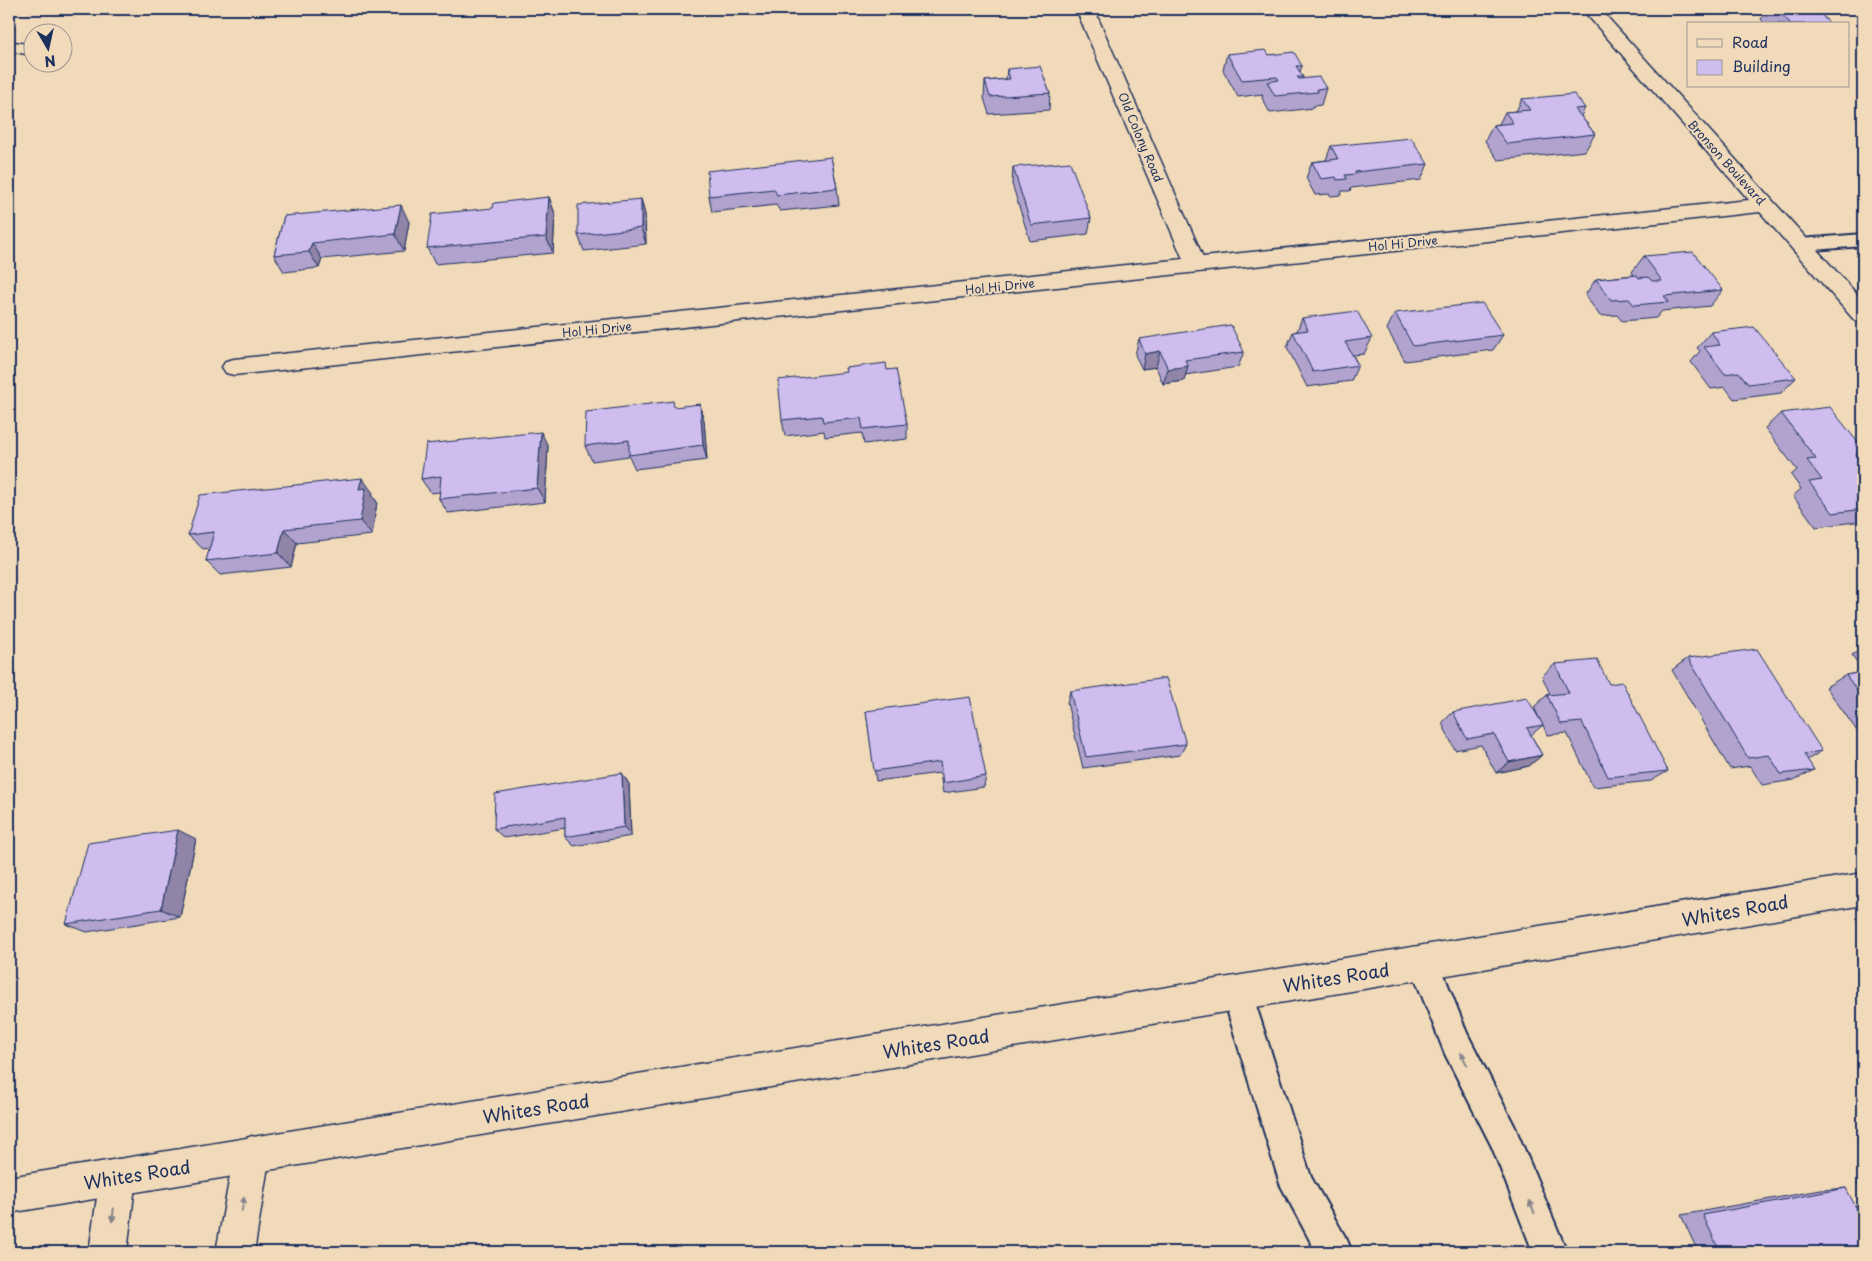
<svg xmlns="http://www.w3.org/2000/svg" width="1872" height="1261" font-family="'Playpen Sans',sans-serif">
<style>
.lines{fill:none;stroke-linecap:round;stroke-linejoin:round}
.service-casing{stroke:#1b2f5e;stroke-width:4}
.minor-casing{stroke:#1b2f5e;stroke-width:3}
.tertiary-casing{stroke:#1b2f5e;stroke-width:3}
.service{fill:#f1dab9;fill-rule:evenodd}
.minor{fill:#f1dab9;fill-rule:evenodd}
.tertiary{fill:#f1dab9;fill-rule:evenodd}
.wall{fill:#b1a3cd;stroke:#1b2f5e}
.shaded-wall{fill:#9084a7;stroke:#1b2f5e}
.building{fill:#cebdee;stroke:#1b2f5e}
.oneway{fill:#86848c}
.labels{text-anchor:middle;dominant-baseline:central;stroke-width:4;stroke-linejoin:round;paint-order:stroke}
.far-street-label{font-size:12px;fill:#1b2f5e;stroke:#f1dab9}
.near-street-label{font-size:18px;fill:#1b2f5e;stroke:#f1dab9}
</style>
<rect width="100%" height="100%" fill="#f1dab9"/>
<filter id="ink" filterUnits="userSpaceOnUse"><feTurbulence type="fractalNoise" baseFrequency=".02" numOctaves="2"/><feDisplacementMap in="SourceGraphic" scale="10" xChannelSelector="R" yChannelSelector="G"/><feConvolveMatrix kernelMatrix="1 2 1 2 8 2 1 2 1" color-interpolation-filters="sRGB"/></filter>
<g filter="url(#ink)">
<g class="lines">
<g class="service-casing">
<g id="service">
<path d="M1863 234V246L1801 251 1794 250 1791 245 1794 240 1801 239Z"/>
<path d="M1424 948 1435 952 1467 1033 1515 1127 1567 1252H1533L1492 1147 1445 1054 1409 963 1413 952Z"/>
<path d="M1237 978 1248 982 1252 993 1311 1177 1347 1240 1352 1252H1316L1280 1184 1222 993 1226 982Z"/>
</g>
</g>
<g class="minor-casing">
<g id="minor">
<path d="M1076 9H1094L1203 257 1749 200 1582 9H1600L1863 301V323L1855 321 1760 212 234 375 226 373 222 367 226 361 234 359 1183 259Z"/>
<path d="M9 41 32 45V55L9 51Z"/>
<path d="M252 1136 265 1141 270 1154 254 1252H216L234 1154 239 1141Z"/>
<path d="M118 1159 131 1164 136 1177 127 1252H89L100 1177 105 1164Z"/>
</g>
</g>
<g class="tertiary-casing">
<path id="tertiary" d="M1863 873V905L1424 979 9 1213V1177Z"/>
</g>
<use href="#service" class="service"/>
<use href="#minor" class="minor"/>
<use href="#tertiary" class="tertiary"/>
</g>
<g class="wall">
<path d="M1768 9H1816L1830 24H1765L1761 19Z"/>
<path d="M1227 54 1269 55 1302 66 1300 72 1303 77 1302 79 1326 88 1321 105 1313 106V108L1270 113 1262 98 1263 94 1238 97 1223 70Z"/>
<path d="M1007 69 1050 93 1049 110 989 114 984 98 985 81 1006 79Z"/>
<path d="M1522 99 1585 108 1581 116 1595 134 1585 151 1498 160 1485 141 1493 125 1499 124 1505 112 1516 111Z"/>
<path d="M1331 146 1428 164 1421 180 1351 188 1350 191H1342L1341 195 1331 196 1329 194 1315 195 1306 178 1312 162 1326 160Z"/>
<path d="M831 157 837 188 839 205 780 211 776 205 712 212 709 196Z"/>
<path d="M1013 167 1091 218 1088 234 1030 241 1012 184Z"/>
<path d="M549 197 555 214 553 253 435 264 427 248 493 208Z"/>
<path d="M641 199 645 215 646 244 584 251 578 235Z"/>
<path d="M284 216 409 222 404 251 322 259 319 268 284 272 274 255Z"/>
<path d="M1644 256 1723 290 1710 306 1662 311 1656 318 1622 321 1617 315 1600 316 1585 295 1596 279 1634 275 1632 272Z"/>
<path d="M1395 313 1503 335 1493 350 1405 361 1387 329Z"/>
<path d="M1302 318 1372 338 1364 354 1353 355 1358 365 1351 381 1307 387 1287 347 1293 332 1297 331Z"/>
<path d="M1711 332 1796 378 1781 393 1734 399 1725 387 1711 389 1691 362 1700 351 1697 348Z"/>
<path d="M1139 339 1244 352 1238 367 1185 375 1184 381 1163 384 1156 367 1142 369 1135 355Z"/>
<path d="M887 370 907 424V439L864 444 862 433 825 437 824 431 785 436 782 420Z"/>
<path d="M675 407 704 420 707 460 635 469 629 456 592 461 585 446Z"/>
<path d="M1781 413 1863 449V456L1859 459 1863 464V521L1816 527 1793 496 1801 489 1791 475 1797 470 1765 428Z"/>
<path d="M548 446 545 502 448 513 439 499 440 492 431 493 421 479Z"/>
<path d="M373 493 372 495 377 502 372 535 297 543 291 567 220 575 206 561 210 548 203 549 188 535Z"/>
<path d="M1863 648V671L1852 655Z"/>
<path d="M1688 658 1822 751 1807 760 1814 770 1794 780 1762 785 1750 766 1730 769 1672 670Z"/>
<path d="M1555 664 1609 684 1668 771 1651 781 1593 787 1567 733 1547 735 1543 725 1531 735 1542 755 1529 766 1496 773 1481 745 1455 750 1442 723 1453 712 1540 720 1534 707 1547 695 1550 694 1542 676Z"/>
<path d="M1863 672V730L1857 731 1826 687 1846 675Z"/>
<path d="M1070 691 1186 744 1180 755 1083 768 1067 703Z"/>
<path d="M866 711 986 776 984 787 943 793 940 773 876 781Z"/>
<path d="M622 773 629 784 631 836 574 846 565 837V828L504 838 494 829Z"/>
<path d="M196 839 180 917 87 932 66 924Z"/>
<path d="M1863 1181V1195L1857 1183Z"/>
<path d="M1846 1188 1863 1252H1698L1681 1215 1821 1190Z"/>
</g>
<g class="shaded-wall">
<path d="M549 197 555 214 553 253 546 237Z"/>
<path d="M641 199 645 215 646 244 641 228Z"/>
<path d="M401 205 409 222 404 251 395 234Z"/>
<path d="M312 243 322 259 319 268 309 252Z"/>
<path d="M1160 351 1156 367 1142 369 1145 354Z"/>
<path d="M1188 366 1184 381 1163 384 1168 369Z"/>
<path d="M700 404 704 420 707 460 703 445Z"/>
<path d="M541 432 548 446 545 502 537 488Z"/>
<path d="M362 478 373 493 372 495 377 502 372 535 360 521 359 489Z"/>
<path d="M284 529 297 543 291 567 278 553Z"/>
<path d="M1542 755 1529 766 1496 773 1509 762Z"/>
<path d="M622 773 629 784 631 836 624 827Z"/>
<path d="M178 830 196 839 180 917 161 909Z"/>
</g>
<g class="building">
<path d="M1777 9H1816L1830 24H1791Z"/>
<path d="M1266 50 1269 55 1294 52 1302 66H1296L1303 77H1297L1299 79 1319 77 1326 88 1317 89 1318 92 1275 96 1267 82 1279 80 1277 77 1242 80 1227 54Z"/>
<path d="M1040 66 1050 93 990 97 985 81 1010 79 1007 69Z"/>
<path d="M1574 94 1585 108 1575 109 1595 134 1507 144 1493 125 1513 123 1505 112 1530 110 1522 99Z"/>
<path d="M1411 138 1428 164 1355 172 1356 174 1345 175 1347 179 1337 180 1336 177 1321 179 1312 162 1338 159 1331 146Z"/>
<path d="M831 157 837 188 777 195 774 189 709 196 707 171Z"/>
<path d="M1070 162 1091 218 1031 225 1013 167Z"/>
<path d="M549 197 546 237 427 248 432 214 493 208 494 203Z"/>
<path d="M641 199V228L578 235V205Z"/>
<path d="M401 205 395 234 312 243 309 252 274 255 284 216Z"/>
<path d="M1693 252 1723 290 1664 296 1669 302 1634 305 1629 299 1611 300 1596 279 1637 275 1639 278 1648 277 1652 281H1662L1644 256Z"/>
<path d="M1482 303 1503 335 1413 346 1395 313Z"/>
<path d="M1357 311 1372 338 1345 342 1358 365 1313 372 1293 332 1308 330 1302 318Z"/>
<path d="M1231 325 1244 352 1185 360 1188 366 1168 369 1160 351 1145 354 1139 339Z"/>
<path d="M1754 327 1796 378 1748 384 1739 372 1725 374 1704 347 1720 345 1711 332Z"/>
<path d="M886 363 887 370 896 369 907 424 863 429 861 418 823 422 822 416 782 420 778 380 847 372 846 368Z"/>
<path d="M673 401 674 407 700 404 703 445 629 455V440L585 446 586 412Z"/>
<path d="M1830 407 1863 449V453L1856 454 1863 464V509L1833 513 1809 482 1822 480 1807 460 1816 459 1781 413Z"/>
<path d="M541 432 537 488 439 499 441 476 421 479 426 444Z"/>
<path d="M362 478 359 489 366 488 360 521 284 529 278 553 206 561 214 532 188 535 200 495Z"/>
<path d="M1757 649 1822 751 1804 754 1814 770 1781 774 1769 755 1748 758 1688 658Z"/>
<path d="M1597 660 1609 684 1622 682 1668 771 1608 777 1582 722 1561 724 1547 695 1569 693 1555 664Z"/>
<path d="M1863 672V699L1846 675Z"/>
<path d="M1166 678 1186 744 1086 757 1070 691Z"/>
<path d="M970 697 986 776 943 783 940 762 874 771 866 711Z"/>
<path d="M1527 698 1543 725 1527 728 1542 755 1509 762 1494 734 1467 739 1453 712Z"/>
<path d="M622 773 624 827 565 837V817L494 829 495 794Z"/>
<path d="M178 830 161 909 66 924 88 843Z"/>
<path d="M1846 1188 1863 1221V1252H1720L1703 1215Z"/>
</g>
<defs><path id="oneway-solid" d="M-6-.8H1V-3.2L6.5 0L1 3.2V.8H-6Z" transform="scale(1.25)"/></defs>
<g class="oneway">
<use href="#oneway-solid" transform="translate(1464 1059) rotate(-117)"/>
<use href="#oneway-solid" transform="translate(243 1204) rotate(-80)"/>
<use href="#oneway-solid" transform="translate(1532 1207) rotate(-112)"/>
<use href="#oneway-solid" transform="translate(113 1215) rotate(97)"/>
</g>
</g>
<g class="labels">
<g class="far-street-label">
<text transform="translate(1141 137) rotate(67)">Old Colony Road</text>
<text transform="translate(1727 162) rotate(48)">Bronson Boulevard</text>
<text transform="translate(1403 243) rotate(-6)">Hol Hi Drive</text>
<text transform="translate(1000 286) rotate(-6)">Hol Hi Drive</text>
<text transform="translate(597 329) rotate(-6)">Hol Hi Drive</text>
</g>
<g class="near-street-label">
<text transform="translate(1735 910) rotate(-10)">Whites Road</text>
<text transform="translate(1336 977) rotate(-9)">Whites Road</text>
<text transform="translate(936 1043) rotate(-9)">Whites Road</text>
<text transform="translate(536 1108) rotate(-9)">Whites Road</text>
<text transform="translate(137 1174) rotate(-9)">Whites Road</text>
</g>
</g>
<rect width="1872" height="1261" fill="none" stroke="#f1dab9" stroke-width="30"/>
<rect x="15" y="15" width="1842" height="1231" fill="none" stroke="#1b2f5e" stroke-width="2" filter="url(#ink)"/>
<rect x="1687" y="22" width="162" height="65" fill="#f1dab9" stroke="#9b9695"/>
<rect x="1697" y="39" width="25" height="8" fill="#f1dab9" stroke="#9b9695"/>
<text x="1732" y="48" font-size="15" fill="#1b2f5e">Road</text>
<rect x="1697" y="60" width="25" height="15" fill="#cebdee" stroke="#9b9695"/>
<text x="1732" y="72" font-size="15" fill="#1b2f5e">Building</text>
<g transform="translate(48 48) rotate(171)"><circle r="24" fill="#f1dab9" stroke="#9b9695"/>
<path d="M0-4L9 19L0 12L-9 19Z" fill="#1b2f5e"/>
<text y="-8" font-size="14" font-weight="bold" text-anchor="middle" fill="#1b2f5e">N</text>
</g>
</svg>
